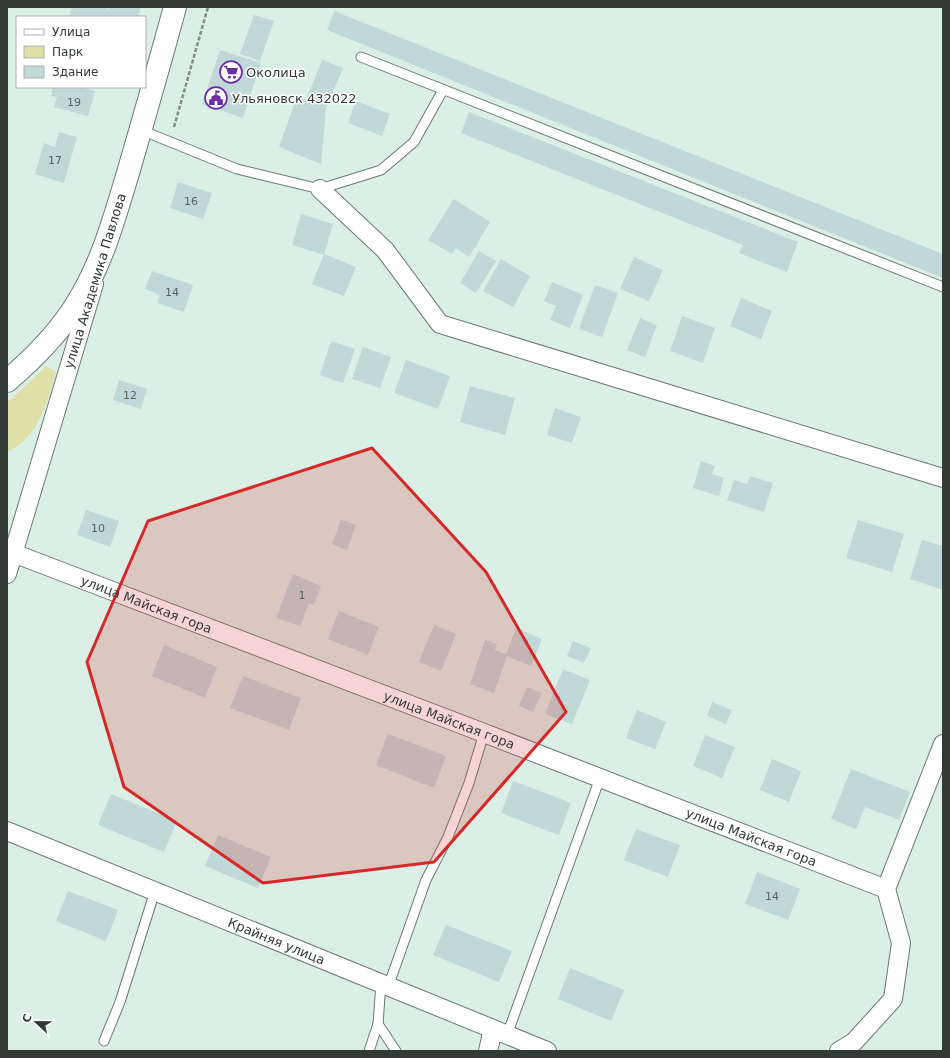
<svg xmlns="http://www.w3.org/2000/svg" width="950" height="1058" font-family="'DejaVu Sans',sans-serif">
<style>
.green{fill:#dee0a8}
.building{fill:#c0d8d7}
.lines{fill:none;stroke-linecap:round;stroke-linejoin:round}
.service-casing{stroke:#697b72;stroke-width:11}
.minor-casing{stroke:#697b72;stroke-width:20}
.tertiary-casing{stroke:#697b72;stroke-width:24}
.path{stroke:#808e87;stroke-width:2.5;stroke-dasharray:4 2;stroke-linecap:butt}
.service{stroke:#fff;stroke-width:9}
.minor{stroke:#fff;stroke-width:18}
.tertiary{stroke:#fff;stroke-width:22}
.marked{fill:#d62828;fill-opacity:0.2;stroke:#d62828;stroke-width:3;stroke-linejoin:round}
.labels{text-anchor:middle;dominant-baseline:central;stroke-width:3;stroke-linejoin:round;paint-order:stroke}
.number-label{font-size:11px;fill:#56625e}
.poi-label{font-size:13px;fill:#323a36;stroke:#fff;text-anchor:start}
.street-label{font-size:13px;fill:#323a36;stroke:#fff}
</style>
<rect width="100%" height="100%" fill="#dbefe6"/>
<path class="green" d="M46 366 56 372C48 402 38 438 7 452V402L17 394Z"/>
<g class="building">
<path d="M72 7H102L110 9V7H141L138 17H69Z"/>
<path d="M334 11 943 254V278L327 30Z"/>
<path d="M254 15 274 21 260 61 240 54Z"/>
<path d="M220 50 261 63 243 118 202 104Z"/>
<path d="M322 60 343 68 326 108 321 164 279 147 297 97 306 100Z"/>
<path d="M53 87H80L95 91 88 116 54 107 57 97 51 96Z"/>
<path d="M356 101 390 114 382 136 348 123Z"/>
<path d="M469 112 798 242 787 272 739 253 743 245 461 133Z"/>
<path d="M59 132 77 137 64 183 35 174 44 143 55 147Z"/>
<path d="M178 182 212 193 203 219 170 208Z"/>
<path d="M454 199 490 222 469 257 456 248 452 254 428 240Z"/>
<path d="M301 214 333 224 324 255 292 245Z"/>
<path d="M479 251 496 261 476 293 460 283Z"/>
<path d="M324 254 356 267 344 296 312 284Z"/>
<path d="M634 257 663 270 649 301 620 289Z"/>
<path d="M501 259 530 276 513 307 483 291Z"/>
<path d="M152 271 193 285 184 312 157 303 160 295 145 289Z"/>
<path d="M552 282 583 295 570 328 550 320 556 306 544 301Z"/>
<path d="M595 285 618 293 602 337 579 329Z"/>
<path d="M741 298 772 311 761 339 730 326Z"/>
<path d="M682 316 715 328 703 363 670 351Z"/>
<path d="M640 318 657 325 645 357 627 350Z"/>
<path d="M331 341 355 349 343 383 320 375Z"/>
<path d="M363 347 391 357 380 388 352 379Z"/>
<path d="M406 360 450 376 438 409 394 393Z"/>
<path d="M119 380 147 389 141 409 113 400Z"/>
<path d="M470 386 515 398 505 435 460 422Z"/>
<path d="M555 408 581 417 572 443 547 435Z"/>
<path d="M701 461 715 466 712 474 724 478 719 496 693 488Z"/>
<path d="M750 476 773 483 764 512 727 500 734 480 747 484Z"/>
<path d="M86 510 119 521 110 547 77 535Z"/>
<path d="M341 520 356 525 347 550 332 544Z"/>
<path d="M858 520 904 534 892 572 846 558Z"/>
<path d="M922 540 943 546V590L910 579Z"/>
<path d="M293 574 321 586 314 605 309 603 300 626 276 618Z"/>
<path d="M339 611 379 627 368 655 328 639Z"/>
<path d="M434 625 456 634 441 671 419 662Z"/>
<path d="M516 628 542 639 531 666 507 656 494 693 470 684 485 640 497 644 495 650 506 654Z"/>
<path d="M573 641 591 648 584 663 567 656Z"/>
<path d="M164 645 217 667 205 698 152 676Z"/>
<path d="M563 669 590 680 572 724 545 714Z"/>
<path d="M243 676 301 698 289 730 230 708Z"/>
<path d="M527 687 542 693 533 712 519 706Z"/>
<path d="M712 702 732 710 726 724 707 716Z"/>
<path d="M637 710 666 722 655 749 626 738Z"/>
<path d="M388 734 446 756 434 788 376 765Z"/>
<path d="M705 735 735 747 722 778 693 766Z"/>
<path d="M772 759 801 771 789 802 760 790Z"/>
<path d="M851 769 910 792 899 820 865 807 856 829 831 819Z"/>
<path d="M513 781 571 803 559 835 501 813Z"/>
<path d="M111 794 177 821 164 852 98 825Z"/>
<path d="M636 829 680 845 668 877 624 860Z"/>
<path d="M218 835 271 857 258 888 205 866Z"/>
<path d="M757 872 800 889 788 920 745 904Z"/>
<path d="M68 891 118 910 106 941 56 921Z"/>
<path d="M446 925 512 951 499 982 433 955Z"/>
<path d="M570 968 624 990 611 1021 558 999Z"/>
</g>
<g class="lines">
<g class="service-casing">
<g id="service">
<path d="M361 57 943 287"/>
<path d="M141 130 237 169 320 189 381 170 414 142 443 90"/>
<path d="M381 983 378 1024 396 1051"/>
<path d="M388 987 426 880 448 837 469 783 484 733"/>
<path d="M507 1035 600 778"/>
<path d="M104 1041 120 1002 155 891"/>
<path d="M369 1051 378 1024"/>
</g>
</g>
<g class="minor-casing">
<g id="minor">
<path d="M320 189 385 250 440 324 943 478"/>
<path id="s1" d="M13 553 484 733 886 889"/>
<path d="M7 574 94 284"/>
<path id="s2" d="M7 831 547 1051"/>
<path d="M488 1051 493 1029"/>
<path d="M839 1051 854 1042 893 999 901 943 886 889 943 744"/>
</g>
</g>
<g class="tertiary-casing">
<path id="tertiary" d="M7 381C33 359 58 334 76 305 102 264 114 219 128 173 144 118 160 62 175 7"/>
</g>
<path class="path" d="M174 127 208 7"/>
<use href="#service" class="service"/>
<use href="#minor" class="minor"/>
<use href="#tertiary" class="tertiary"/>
</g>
<path class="marked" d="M372 448 486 572 566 712 434 862 263 883 124 787 87 662 148 521Z"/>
<defs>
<g id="supermarket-ring" transform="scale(1.15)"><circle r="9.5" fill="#fff" stroke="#6e2ea3" stroke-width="1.5"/><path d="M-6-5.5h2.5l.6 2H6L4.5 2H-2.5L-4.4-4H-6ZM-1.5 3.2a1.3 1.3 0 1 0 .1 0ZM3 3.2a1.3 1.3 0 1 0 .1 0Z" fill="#6e2ea3"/></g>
<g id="civic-ring" transform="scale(1.15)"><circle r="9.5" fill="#fff" stroke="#6e2ea3" stroke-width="1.5"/><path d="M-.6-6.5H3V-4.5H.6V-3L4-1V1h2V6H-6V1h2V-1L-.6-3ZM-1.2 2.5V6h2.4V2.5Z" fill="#6e2ea3"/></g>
</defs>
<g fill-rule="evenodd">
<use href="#supermarket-ring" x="231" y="72"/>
<use href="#civic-ring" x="216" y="98"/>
</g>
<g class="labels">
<g class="number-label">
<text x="74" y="102">19</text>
<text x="55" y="160">17</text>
<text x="191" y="201">16</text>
<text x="172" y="292">14</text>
<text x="130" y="395">12</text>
<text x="98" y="528">10</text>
<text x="302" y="595">1</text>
<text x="772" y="896">14</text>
</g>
<g class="poi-label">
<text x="246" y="72">Околица</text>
<text x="232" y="98">Ульяновск 432022</text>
</g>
<g class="street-label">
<text transform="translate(95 281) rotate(-73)">улица Академика Павлова</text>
<text stroke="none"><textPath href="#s1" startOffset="143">улица Майская гора</textPath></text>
<text stroke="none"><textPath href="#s1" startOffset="467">улица Майская гора</textPath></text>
<text stroke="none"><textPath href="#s1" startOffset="791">улица Майская гора</textPath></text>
<text stroke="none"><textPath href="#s2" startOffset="291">Крайняя улица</textPath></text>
</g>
</g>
<rect width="950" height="1058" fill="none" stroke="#323a36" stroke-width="16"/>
<rect x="16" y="16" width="130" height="72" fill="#ffffff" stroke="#adb0af"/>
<rect x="24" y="29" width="20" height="6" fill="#ffffff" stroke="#adb0af"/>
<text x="52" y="36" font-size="12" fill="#323a36">Улица</text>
<rect x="24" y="46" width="20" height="12" fill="#dee0a8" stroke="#adb0af"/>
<text x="52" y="56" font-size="12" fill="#323a36">Парк</text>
<rect x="24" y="66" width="20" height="12" fill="#c0d8d7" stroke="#adb0af"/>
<text x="52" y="76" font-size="12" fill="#323a36">Здание</text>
<g transform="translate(36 1022) rotate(292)" stroke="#ffffff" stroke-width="3" paint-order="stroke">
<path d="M0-3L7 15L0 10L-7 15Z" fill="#323a36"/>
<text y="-6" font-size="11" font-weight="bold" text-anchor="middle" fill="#323a36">С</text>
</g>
</svg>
